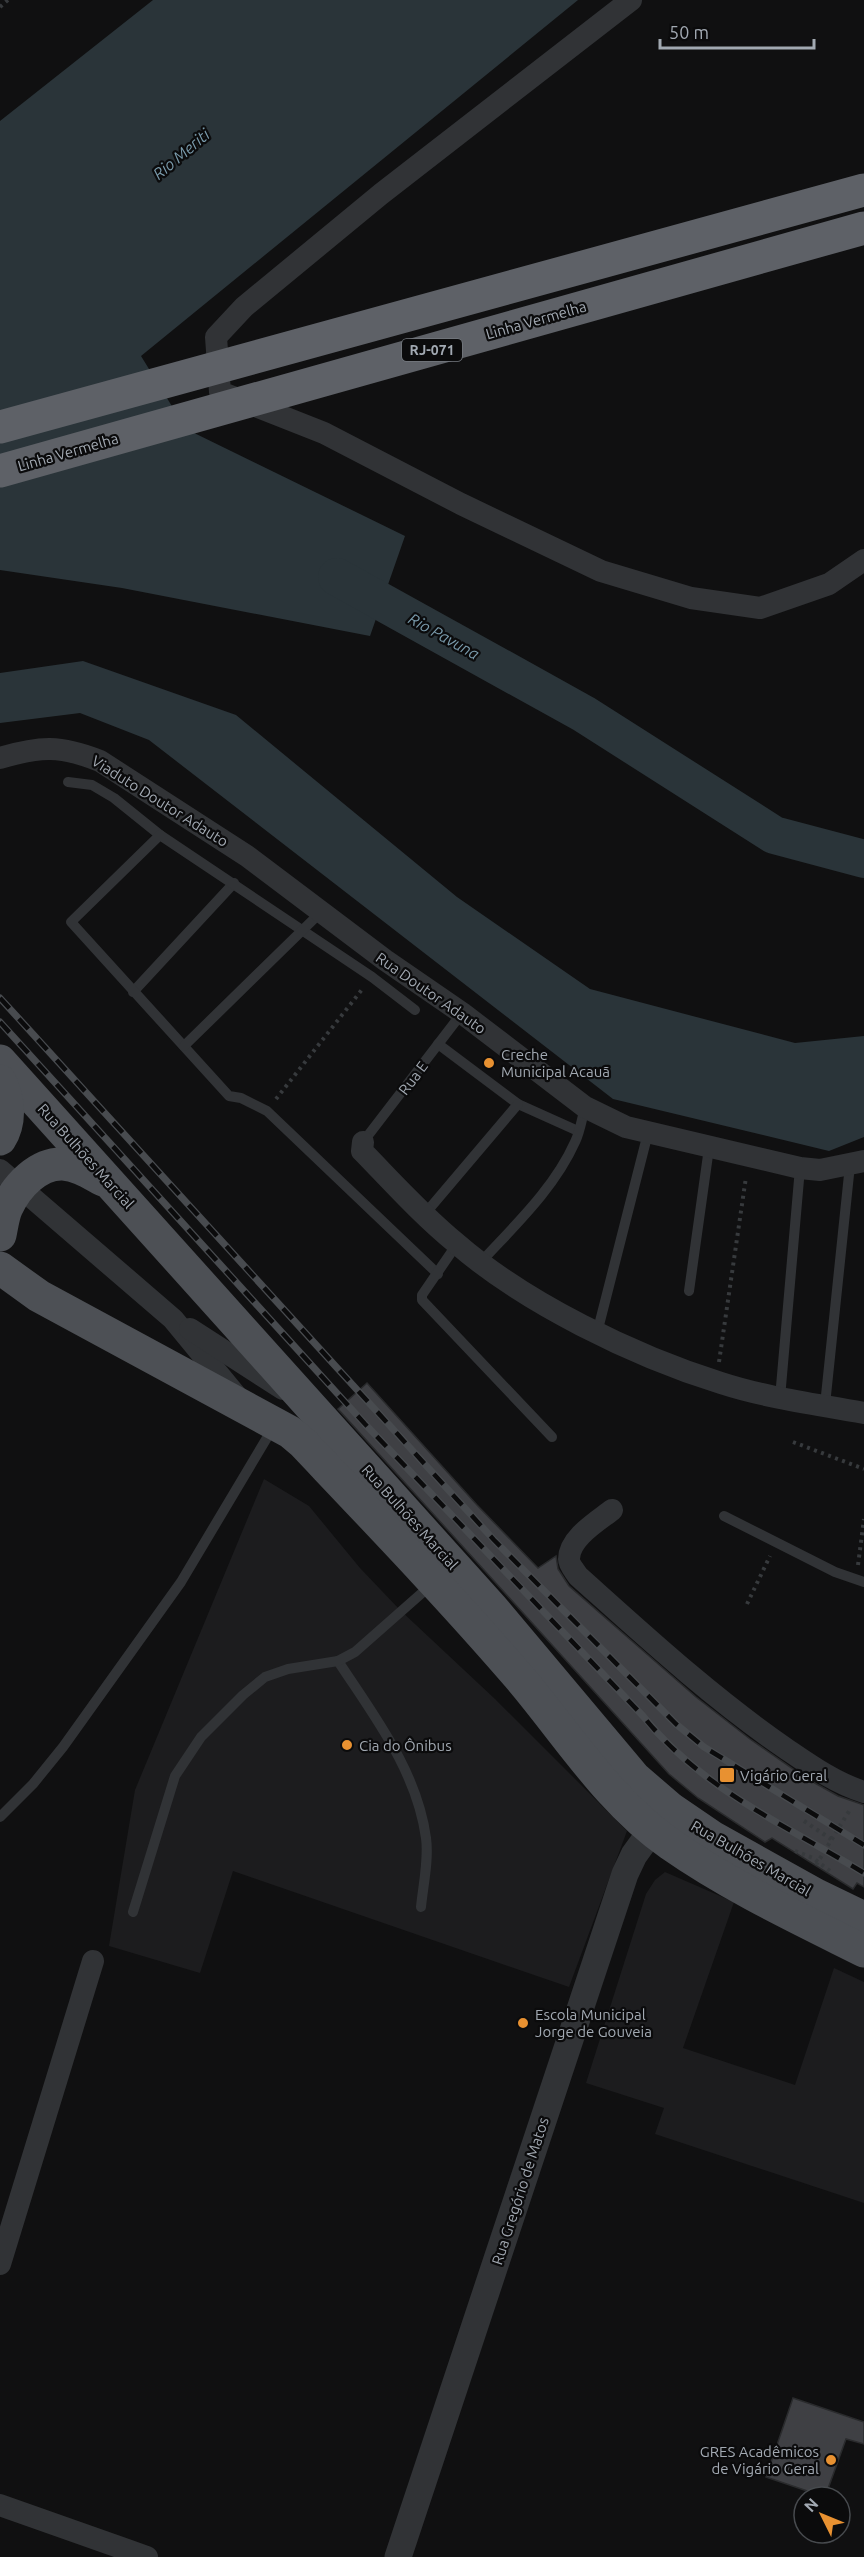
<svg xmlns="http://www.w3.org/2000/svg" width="864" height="2557" font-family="Ubuntu,sans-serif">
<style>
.built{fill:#1c1c1e}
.water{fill:#2a3439}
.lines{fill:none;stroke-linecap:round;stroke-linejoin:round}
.river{stroke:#2a3439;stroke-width:38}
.building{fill:#3f4044;stroke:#2a2b2d;stroke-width:1.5}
.path{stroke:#373a3d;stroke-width:4;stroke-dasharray:3 4.5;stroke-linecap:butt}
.service{stroke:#313336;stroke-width:10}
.minor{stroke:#313336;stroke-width:22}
.tertiary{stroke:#313336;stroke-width:27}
.primary{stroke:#4d5055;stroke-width:33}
.motorway{stroke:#5e6167;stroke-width:33}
.rail-casing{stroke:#484b4f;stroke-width:7}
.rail{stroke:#0b0b0c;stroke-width:4.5;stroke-dasharray:14;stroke-linecap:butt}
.poi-dot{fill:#e89131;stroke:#0b0b0c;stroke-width:2}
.labels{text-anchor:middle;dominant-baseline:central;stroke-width:4.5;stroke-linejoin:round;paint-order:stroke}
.shield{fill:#0b0b0c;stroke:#757a80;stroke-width:1.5}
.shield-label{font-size:14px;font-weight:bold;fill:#a2a9b2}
.street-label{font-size:15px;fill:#a2a9b2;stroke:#0b0b0c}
.poi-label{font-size:15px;fill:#a2a9b2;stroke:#0b0b0c;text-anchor:start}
.water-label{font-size:16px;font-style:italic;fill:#7a9bac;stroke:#0b0b0c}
</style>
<rect width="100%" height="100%" fill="#101011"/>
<g class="built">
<path d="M264 1479 309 1506 360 1568 400 1610 495 1699 627 1831 569 1987 233 1871 200 1973 109 1946 135 1790Z"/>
<path d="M665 1872 734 1902 683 2048 795 2085 834 1968 864 1982V2203L655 2134 664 2108 586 2083 646 1894 655 1880Z"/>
</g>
<g class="water">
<path d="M153 0H578L141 356 186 429 405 536 370 636 122 588 0 570V121Z"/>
<path d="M83 661 236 715 457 897 590 989 795 1043 864 1036V1137L829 1151 613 1099 149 740 80 713 0 723V673Z"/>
</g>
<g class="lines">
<path class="river" d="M337 577 584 714 774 835 864 859"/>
</g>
<g class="building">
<path d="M367 1383 477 1505 538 1568 556 1556 558 1569 569 1586 696 1697 750 1739 806 1778 838 1796 864 1805V1887L857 1883 853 1889 772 1838 765 1842 698 1798 669 1774 338 1409Z"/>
<path d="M793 2398 864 2422V2444L846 2439 825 2497 766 2477Z"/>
</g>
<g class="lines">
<g class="path">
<path d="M0 7 8 0"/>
<path d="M276 1099 364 987"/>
<path d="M719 1362 746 1177"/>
<path d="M793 1442 864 1469"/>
<path d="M858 1565 864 1519"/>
<path d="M747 1604 770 1556"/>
<path d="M804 1821 831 1839"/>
<path d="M795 1851 813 1858 830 1871"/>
<path d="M816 1865 851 1808"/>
</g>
<g class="service">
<path d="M68 782 92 785 114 798 160 835"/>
<path d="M133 992 234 883"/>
<path d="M415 1010 372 977 160 835 71 922 229 1096 241 1098 267 1111 438 1274"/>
<path d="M438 1044 518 1104 578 1131"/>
<path d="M184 1046 320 913"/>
<path d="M363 1142 462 1013"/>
<path d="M424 1215 518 1104"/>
<path d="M457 1244 422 1295V1300L552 1437"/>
<path d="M481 1262C514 1226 554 1189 575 1142 580 1132 582 1118 585 1107"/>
<path d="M689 1291 709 1148"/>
<path d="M597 1333 648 1133"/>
<path d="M780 1398 800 1168"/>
<path d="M825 1405 850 1165"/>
<path d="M724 1516 835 1572 864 1582"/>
<path d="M338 1661C374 1716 417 1771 426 1838 429 1860 423 1886 421 1907"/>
<path d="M0 1817 33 1784 63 1747 181 1582 274 1426"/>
<path d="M133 1912 175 1776 201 1737 243 1695 265 1677 288 1669 338 1661 355 1652 431 1585"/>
</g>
<g class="minor">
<path d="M631 0 381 194 244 307 216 337 220 392 324 433 461 504 601 571 691 598 760 608 829 584 864 560"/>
<path d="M0 758C40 746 60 745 100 761L247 856 385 960 462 1013 585 1107 626 1127 800 1168 820 1170 864 1161"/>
<path d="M363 1142 362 1151 365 1154C394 1184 423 1216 456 1243 525 1303 634 1356 721 1383 767 1398 816 1404 864 1413"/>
<path d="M0 1170 173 1319 238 1398"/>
<path d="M190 1329 283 1389"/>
<path d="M612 1510C598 1521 569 1538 569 1559 569 1565 575 1571 578 1576 645 1636 711 1697 785 1748 810 1765 835 1783 864 1792"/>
<path d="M0 2264 93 1961"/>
<path d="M0 2505 147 2557"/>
</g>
<path class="tertiary" d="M398 2557 625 1874 634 1855 652 1830"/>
<g class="primary">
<path d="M0 1061 493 1609 635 1778 671 1809 712 1837 816 1895 864 1918"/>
<path d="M0 1081C9 1099 11 1122 0 1139"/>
<path d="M0 1235C2 1226 3 1215 7 1207 17 1186 38 1163 63 1164 78 1165 90 1173 103 1180"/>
<path d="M0 1268 39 1296 290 1432 303 1443C376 1520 449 1596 518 1676 566 1732 608 1801 670 1844 730 1886 798 1918 864 1951"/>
</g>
<g class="motorway">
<path d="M0 427 864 190"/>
<path d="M0 471 864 228"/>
</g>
<g class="rail-casing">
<g id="rail">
<path d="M0 998 494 1540 676 1724 704 1747 864 1845"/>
<path d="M0 1022 365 1424 643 1716C700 1788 787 1826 864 1873"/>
</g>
</g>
<use href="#rail" class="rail"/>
</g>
<g class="poi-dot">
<circle cx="489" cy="1063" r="6"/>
<circle cx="347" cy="1745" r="6"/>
<rect x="719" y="1767" width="16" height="16" rx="3"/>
<circle cx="523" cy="2023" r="6"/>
<circle cx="831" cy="2460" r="6"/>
</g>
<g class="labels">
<rect class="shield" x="402" y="339" width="60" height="22" rx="4.5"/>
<g class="shield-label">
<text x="432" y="350">RJ-071</text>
</g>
<g class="street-label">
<text transform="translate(536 320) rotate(-16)">Linha Vermelha</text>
<text transform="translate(68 452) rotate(-16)">Linha Vermelha</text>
<text transform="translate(160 801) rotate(32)">Viaduto Doutor Adauto</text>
<text transform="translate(431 993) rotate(35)">Rua Doutor Adauto</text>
<text transform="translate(413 1078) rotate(-53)">Rua E</text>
<text transform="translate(86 1156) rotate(48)">Rua Bulhões Marcial</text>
<text transform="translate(410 1517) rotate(48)">Rua Bulhões Marcial</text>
<text transform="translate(751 1858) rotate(30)">Rua Bulhões Marcial</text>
<text transform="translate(520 2191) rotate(-72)">Rua Gregório de Matos</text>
</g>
<g class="poi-label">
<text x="501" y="1054">Creche<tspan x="501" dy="17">Municipal Acauã</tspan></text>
<text x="359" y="1745">Cia do Ônibus</text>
<text x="740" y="1775">Vigário Geral</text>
<text x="535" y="2014">Escola Municipal<tspan x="535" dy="17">Jorge de Gouveia</tspan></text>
<text x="819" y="2451" text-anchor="end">GRES Acadêmicos<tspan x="819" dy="17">de Vigário Geral</tspan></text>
</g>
<g class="water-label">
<text transform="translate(181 154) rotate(-40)">Rio Meriti</text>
<text transform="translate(444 636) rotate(29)">Rio Pavuna</text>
</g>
</g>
<g transform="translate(822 2515) rotate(313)"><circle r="28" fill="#0b0b0c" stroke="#474a4e" stroke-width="1.5"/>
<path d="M0-4.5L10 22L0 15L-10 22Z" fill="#e89131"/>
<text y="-9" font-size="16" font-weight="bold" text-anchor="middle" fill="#a2a9b2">N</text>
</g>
<path d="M660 39v9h154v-9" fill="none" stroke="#a2a9b2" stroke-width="3"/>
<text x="669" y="39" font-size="18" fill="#a2a9b2" stroke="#0b0b0c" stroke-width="4.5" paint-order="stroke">50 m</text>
</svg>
